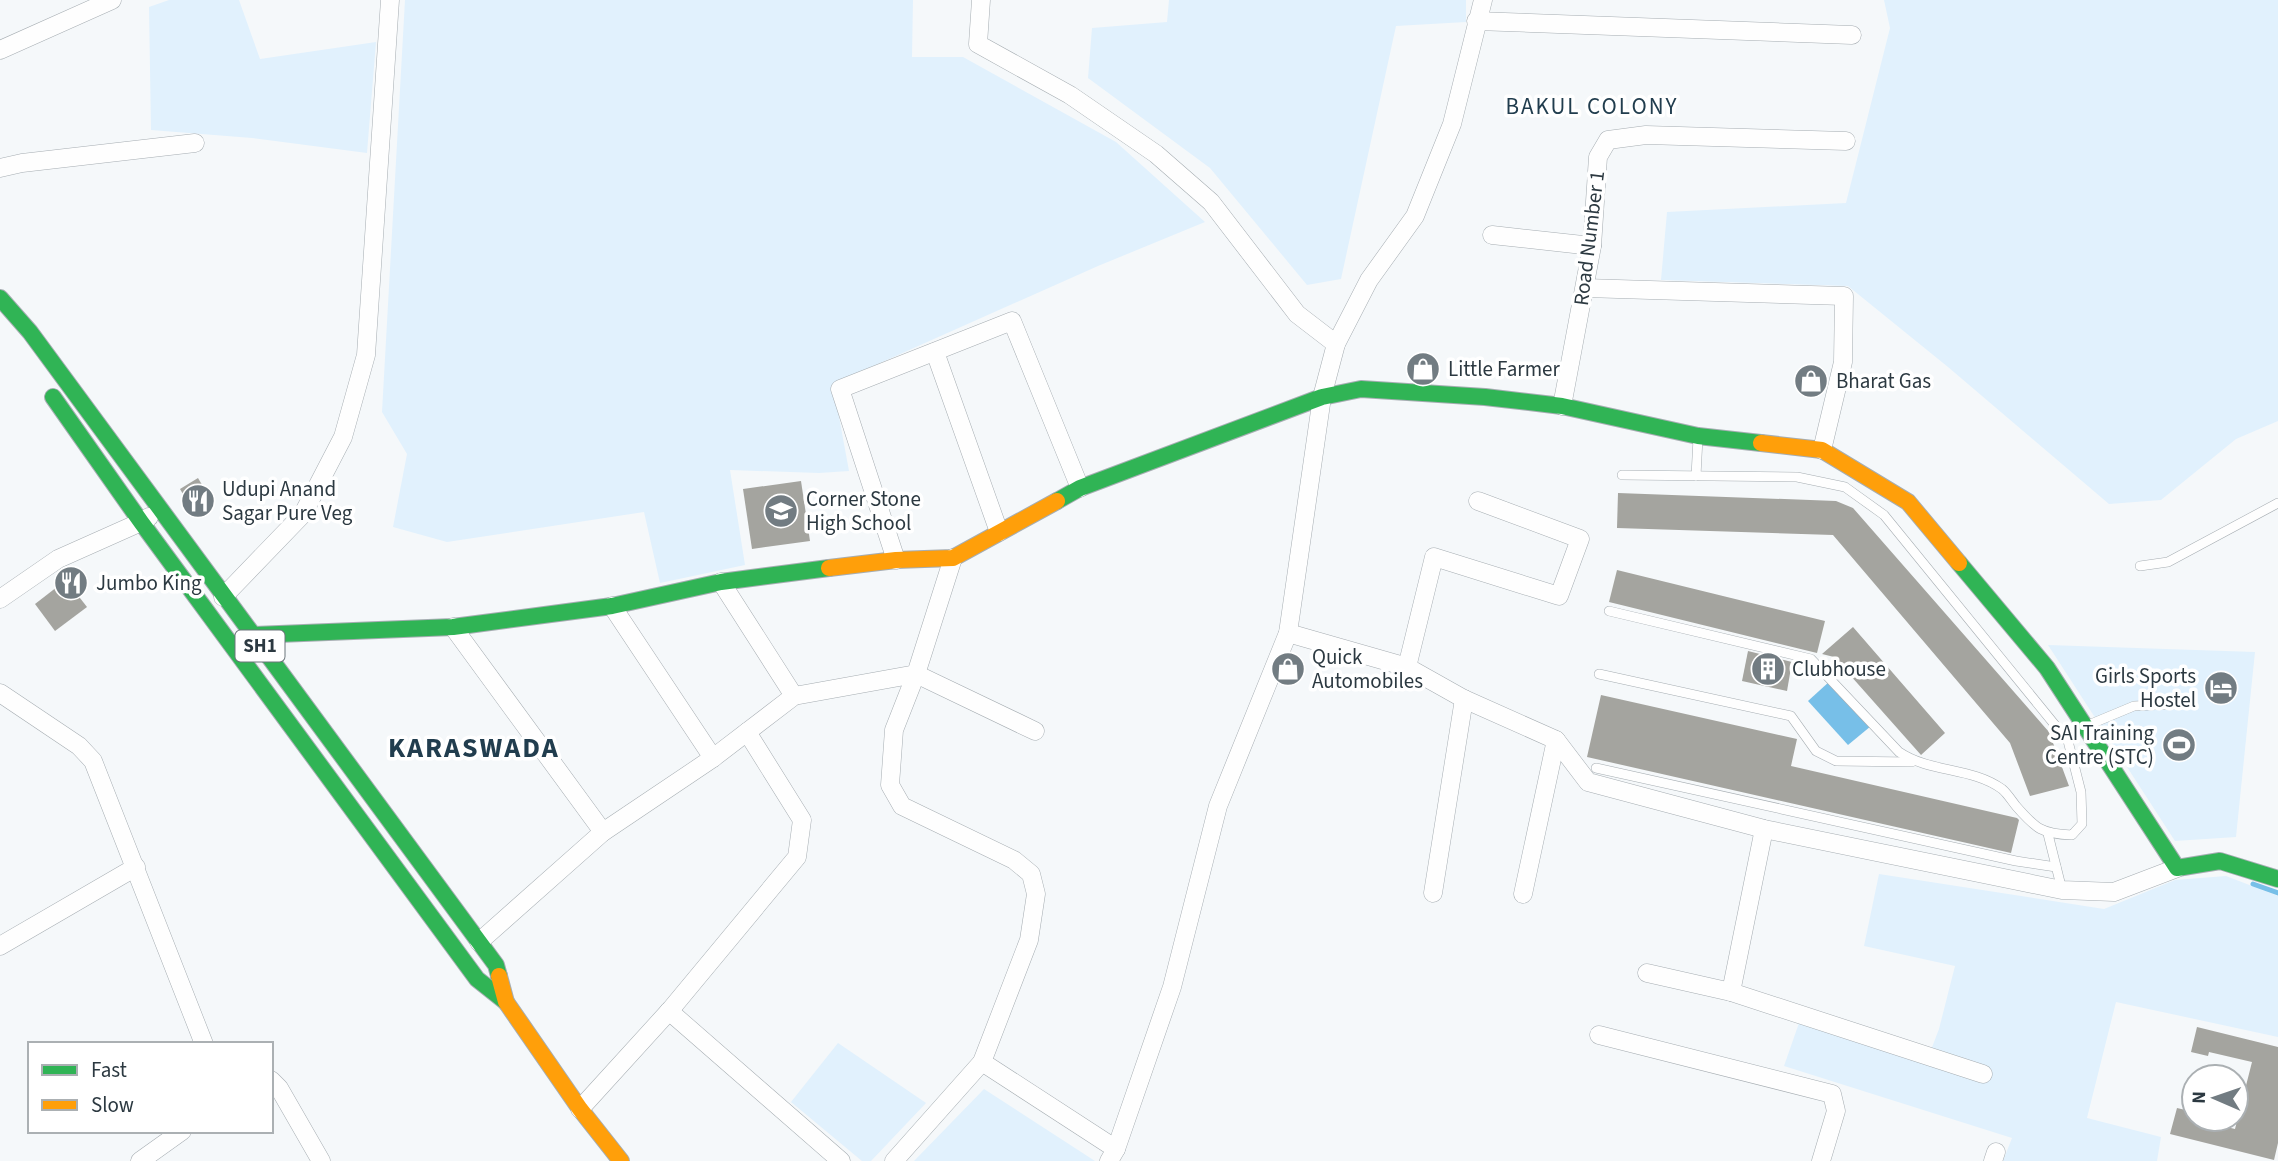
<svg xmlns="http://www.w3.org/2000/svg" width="2278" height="1161" font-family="'Source Sans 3',sans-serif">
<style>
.green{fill:#e1f1fd}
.water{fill:#77bfe8}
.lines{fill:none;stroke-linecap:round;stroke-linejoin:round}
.stream{stroke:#77bfe8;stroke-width:5}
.building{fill:#a4a49f}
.lane-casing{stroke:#a6adb2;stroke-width:10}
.street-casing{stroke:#a6adb2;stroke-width:19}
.fast-casing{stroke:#a6adb2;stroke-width:18}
.slow-casing{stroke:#a6adb2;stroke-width:18}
.lane{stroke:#fefefe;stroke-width:9}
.street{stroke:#fefefe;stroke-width:18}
.fast{stroke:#30b455;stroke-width:16}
.slow{stroke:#ff9f0a;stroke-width:16}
.labels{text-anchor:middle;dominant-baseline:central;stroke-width:7;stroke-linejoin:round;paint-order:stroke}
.shield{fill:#fff;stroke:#6b747a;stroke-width:2}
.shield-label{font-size:19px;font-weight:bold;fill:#2c3941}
.street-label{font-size:21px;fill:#2c3941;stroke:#fff}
.poi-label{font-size:21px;fill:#2c3941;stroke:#fff;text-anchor:start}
.neighbourhood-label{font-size:23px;letter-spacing:2px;fill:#213d4e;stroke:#fff}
.district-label{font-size:28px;font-weight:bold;letter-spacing:2px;fill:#213d4e;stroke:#fff}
</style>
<rect width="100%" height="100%" fill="#f5f8fa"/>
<g class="green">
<path d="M169 0H239L260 59 376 42 367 153 252 138 151 130 149 7Z"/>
<path d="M405 0H913L912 57H963L1116 142 1205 222 1098 266 833 384 849 471 819 473 730 470 745 565 660 583 644 512 447 542 393 527 407 454 382 412Z"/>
<path d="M1169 0H1466V22L1396 26 1341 279 1307 285 1210 168 1088 78 1092 28 1167 22Z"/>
<path d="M1884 0H2278V421L2236 439 2161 500 2109 504 1948 367 1848 286 1661 280 1667 212 1846 203 1890 28Z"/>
<path d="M2048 645 2255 652 2236 837 2175 841Z"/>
<path d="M1879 874 2104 909 2175 880 2226 876 2278 896V1037L2116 1002 2087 1118 2161 1137 2157 1161H2003L2012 1138 1784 1066 1799 1023 1926 1063 1939 1029 1955 966 1864 946Z"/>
<path d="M838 1043 926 1103 871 1161H862L791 1102Z"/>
<path d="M984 1089 1095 1161H914Z"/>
</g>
<path class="water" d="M1830 681 1871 726 1848 745 1808 701Z"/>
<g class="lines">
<path class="stream" d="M2253 884 2278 893"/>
</g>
<g class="building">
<path d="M198 478 214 505 196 516 180 489Z"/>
<path d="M801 481 810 541 752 549 743 489Z"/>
<path d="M1618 493 1836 501 1853 508 2049 732 2069 786 2030 796 2010 743 1833 535 1617 528Z"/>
<path d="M1617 570 1825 621 1817 653 1609 602Z"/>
<path d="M66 580 87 607 55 631 35 604Z"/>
<path d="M1853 627 1945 733 1921 755 1834 657 1822 654Z"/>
<path d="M1748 651 1792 662 1787 691 1742 681Z"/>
<path d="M1601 695 1797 739 1791 766 2017 818 2019 820 2011 853 1587 757Z"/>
<path d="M2197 1027 2278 1047V1143L2274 1160 2170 1134 2177 1108 2194 1112V1119L2235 1129 2252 1062 2209 1052 2208 1056 2191 1052Z"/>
</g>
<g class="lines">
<g class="lane-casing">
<g id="lane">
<path d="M1696 476 1698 438"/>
<path d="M2140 566 2168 562 2278 503"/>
<path d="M1609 611 1811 659 1899 752C1930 773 1972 767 2002 789 2007 793 2012 801 2016 806 2036 829 2042 834 2072 835L2082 824 2081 792 2068 741 1884 515 1845 487 1797 477 1622 475"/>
<path d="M1599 674 1791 716 1816 751 1836 761 1912 762"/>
<path d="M2086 726 2134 706 2176 704"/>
<path d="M1596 768 2016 861 2056 867"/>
<path d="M2048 834 2062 890"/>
</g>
</g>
<g class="street-casing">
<g id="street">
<path d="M981 0 978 44 1070 95 1156 154 1211 202 1297 314 1336 344"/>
<path d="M1476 21 1852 35"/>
<path d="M0 50 112 0"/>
<path d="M0 168 22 163 195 143"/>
<path d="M1492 235 1592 246"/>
<path d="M1585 288 1844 296 1843 362 1822 450"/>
<path d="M935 352 999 532"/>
<path d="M1562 406 1592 246 1598 157 1608 140 1646 135 1846 141"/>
<path d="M896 560 840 389 1012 321 1080 488"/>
<path d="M721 582 794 696"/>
<path d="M223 597 303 514 343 437 366 355 390 0"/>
<path d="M0 599 58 559 141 522 149 517"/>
<path d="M612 606 713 758"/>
<path d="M453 627 603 832"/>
<path d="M1288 633 1407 667 1464 699 1556 740 1588 782 1764 829 2062 890 2114 892 2177 868"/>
<path d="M1407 667 1434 557 1559 596 1580 539 1478 501"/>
<path d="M0 693 79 746 93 761 204 1044"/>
<path d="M1433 893 1464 699"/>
<path d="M1523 894 1556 740"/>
<path d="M479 942 603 832 713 758 794 696 916 674 953 558"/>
<path d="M0 946 136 867"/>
<path d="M1647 973 1731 992 1983 1074"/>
<path d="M1731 992 1764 829"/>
<path d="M669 1011 841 1161"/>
<path d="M1599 1035 1832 1094 1836 1111 1821 1161"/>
<path d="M982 1062 1116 1149"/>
<path d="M271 1080 279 1088 321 1161"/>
<path d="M580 1109 671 1009 797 857 802 820 747 732"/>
<path d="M140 1161 182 1131"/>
<path d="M894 1161 982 1062 1029 940 1036 894 1031 874 1014 860 902 806 890 785 894 730 916 674 1035 731"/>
<path d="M1109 1161 1116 1149 1172 987 1218 806 1288 633 1322 397 1336 344 1369 280 1415 216 1452 124 1483 0"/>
<path d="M1993 1161 1996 1152"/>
</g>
</g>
<g class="fast-casing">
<g id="fast">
<path d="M0 298 30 332 496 965 499 976"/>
<path d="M53 397 141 522 477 979 506 1002"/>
<path d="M1057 501 1080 488 1322 397 1361 389 1485 397 1562 406 1698 436 1761 443"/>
<path d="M1959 563 2047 668 2177 868 2220 861 2278 879"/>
<path d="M240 641 252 635 453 627 612 606 721 582 829 568"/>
</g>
</g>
<g class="slow-casing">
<g id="slow">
<path d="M1761 443 1822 450 1908 502 1959 563"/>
<path d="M829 568 896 560 953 558 1057 501"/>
<path d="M499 976 506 1002 580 1109 621 1161"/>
</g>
</g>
<use href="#lane" class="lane"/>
<use href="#street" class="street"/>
<use href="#fast" class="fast"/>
<use href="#slow" class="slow"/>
</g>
<defs>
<g id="shop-disc" transform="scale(1.75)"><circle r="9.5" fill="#727c82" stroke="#fff"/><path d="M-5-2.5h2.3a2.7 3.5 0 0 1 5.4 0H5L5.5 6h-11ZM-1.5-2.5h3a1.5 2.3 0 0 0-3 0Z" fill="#fff"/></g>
<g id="restaurant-disc" transform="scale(1.75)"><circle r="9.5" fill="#727c82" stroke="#fff"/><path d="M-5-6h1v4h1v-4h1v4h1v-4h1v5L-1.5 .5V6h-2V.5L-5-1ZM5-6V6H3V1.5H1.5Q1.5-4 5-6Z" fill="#fff"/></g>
<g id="school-disc" transform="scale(1.75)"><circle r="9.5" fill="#727c82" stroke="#fff"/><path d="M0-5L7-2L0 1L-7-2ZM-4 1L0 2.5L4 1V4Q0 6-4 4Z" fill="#fff"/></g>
<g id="building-disc" transform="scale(1.75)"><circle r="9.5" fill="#727c82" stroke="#fff"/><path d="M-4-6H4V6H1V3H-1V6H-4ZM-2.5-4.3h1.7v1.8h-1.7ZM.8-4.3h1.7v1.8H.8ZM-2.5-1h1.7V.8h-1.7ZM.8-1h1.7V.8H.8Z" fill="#fff"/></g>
<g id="hotel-disc" transform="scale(1.75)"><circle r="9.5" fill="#727c82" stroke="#fff"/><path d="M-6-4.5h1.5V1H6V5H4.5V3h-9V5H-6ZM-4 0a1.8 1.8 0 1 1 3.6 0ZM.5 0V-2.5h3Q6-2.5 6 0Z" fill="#fff"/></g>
<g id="stadium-disc" transform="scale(1.75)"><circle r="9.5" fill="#727c82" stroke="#fff"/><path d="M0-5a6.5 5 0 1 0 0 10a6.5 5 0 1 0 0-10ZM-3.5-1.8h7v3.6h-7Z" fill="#fff"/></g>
</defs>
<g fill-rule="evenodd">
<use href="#shop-disc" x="1423" y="369"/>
<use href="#shop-disc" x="1811" y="381"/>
<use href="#restaurant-disc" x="198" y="501"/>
<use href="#school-disc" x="781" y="511"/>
<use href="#restaurant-disc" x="71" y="583"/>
<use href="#shop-disc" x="1288" y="669"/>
<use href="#building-disc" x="1768" y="669"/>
<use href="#hotel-disc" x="2221" y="688"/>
<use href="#stadium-disc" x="2179" y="745"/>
</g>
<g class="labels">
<rect class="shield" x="235.5" y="630.5" width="49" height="31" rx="5"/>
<g class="shield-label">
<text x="260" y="646">SH1</text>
</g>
<g class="street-label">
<text transform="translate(1589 238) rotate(-83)">Road Number 1</text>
</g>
<g class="poi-label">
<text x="1448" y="369">Little Farmer</text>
<text x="1836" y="381">Bharat Gas</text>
<text x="222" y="489">Udupi Anand<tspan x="222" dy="24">Sagar Pure Veg</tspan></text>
<text x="806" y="499">Corner Stone<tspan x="806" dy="24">High School</tspan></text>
<text x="96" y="583">Jumbo King</text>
<text x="1312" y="657">Quick<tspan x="1312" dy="24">Automobiles</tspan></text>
<text x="1792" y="669">Clubhouse</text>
<text x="2196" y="676" text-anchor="end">Girls Sports<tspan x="2196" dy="24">Hostel</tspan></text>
<text x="2154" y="733" text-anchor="end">SAI Training<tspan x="2154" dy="24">Centre (STC)</tspan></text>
</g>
<g class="neighbourhood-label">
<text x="1592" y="106">BAKUL COLONY</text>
</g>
<g class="district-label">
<text x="474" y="748">KARASWADA</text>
</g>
</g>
<rect x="28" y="1042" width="245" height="91" fill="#ffffff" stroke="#abb0b3" stroke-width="2"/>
<rect x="42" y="1065" width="35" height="10" fill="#30b455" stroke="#abb0b3" stroke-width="2"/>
<text x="91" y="1077" font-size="21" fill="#2c3941">Fast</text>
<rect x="42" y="1100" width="35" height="10" fill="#ff9f0a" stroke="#abb0b3" stroke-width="2"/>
<text x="91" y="1112" font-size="21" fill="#2c3941">Slow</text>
<g transform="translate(2215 1098) rotate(272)"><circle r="33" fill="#ffffff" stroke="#abb0b3" stroke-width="2"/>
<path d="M0-5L12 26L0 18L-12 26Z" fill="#727c82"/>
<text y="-10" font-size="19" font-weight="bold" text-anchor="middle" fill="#2c3941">N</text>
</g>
</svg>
